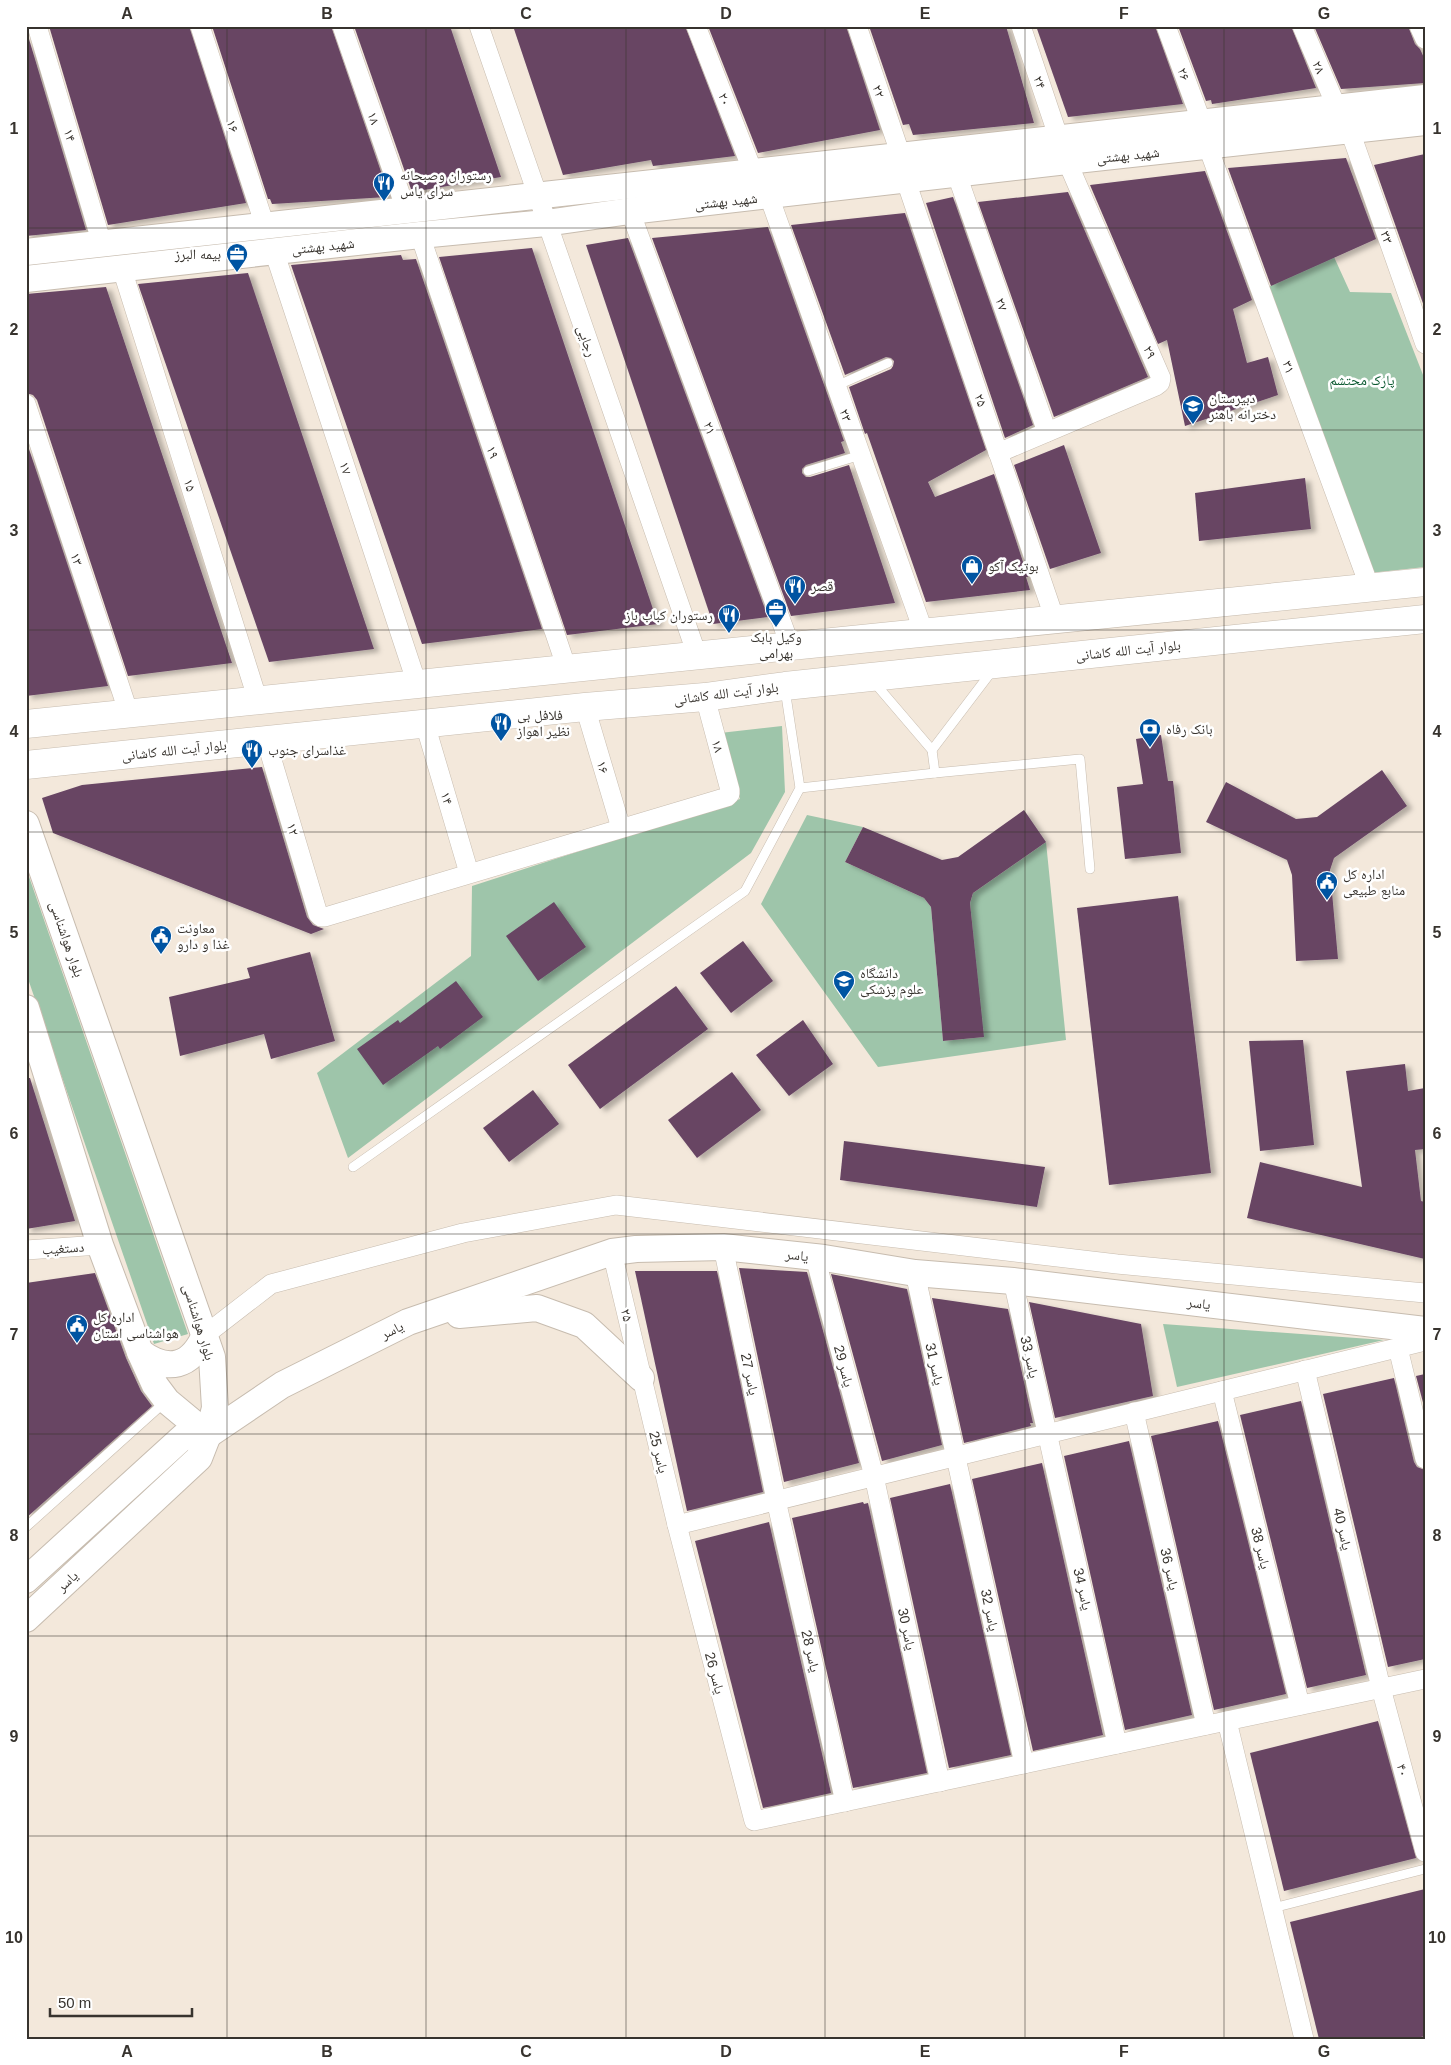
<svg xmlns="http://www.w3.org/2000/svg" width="1451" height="2065" font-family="Arial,'Noto Naskh Arabic',sans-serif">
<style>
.green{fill:#9ec5aa}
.building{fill:#674564;filter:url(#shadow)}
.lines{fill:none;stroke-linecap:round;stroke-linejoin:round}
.lane-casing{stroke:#c7bcaf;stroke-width:10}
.street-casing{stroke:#c7bcaf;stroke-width:20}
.secondary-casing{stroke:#c7bcaf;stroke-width:28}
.primary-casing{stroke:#c7bcaf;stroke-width:29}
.lane{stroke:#fff;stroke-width:9}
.street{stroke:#fff;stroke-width:19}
.secondary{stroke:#fff;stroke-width:26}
.primary{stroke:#fff;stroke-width:28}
.grid{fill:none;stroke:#37332e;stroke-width:1;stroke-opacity:0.55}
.labels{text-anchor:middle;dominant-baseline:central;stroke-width:5;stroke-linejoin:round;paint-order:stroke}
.street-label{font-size:14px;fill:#37332e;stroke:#fff}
.poi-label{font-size:14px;fill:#37332e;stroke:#fff;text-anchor:start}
.park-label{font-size:14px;fill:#0e5b33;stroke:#fff}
.neatline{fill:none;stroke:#37332e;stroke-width:2}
.grid-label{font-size:16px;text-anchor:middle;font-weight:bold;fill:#37332e}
</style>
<defs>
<filter id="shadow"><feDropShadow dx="5.5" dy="3" stdDeviation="2.5" flood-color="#0004"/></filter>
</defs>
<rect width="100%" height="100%" fill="#f3e8db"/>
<g class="green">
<path d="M1334 257 1350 292 1391 293 1425 380V567L1370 573 1266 288Z"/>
<path d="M782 726 785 792 751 853 348 1158 317 1073 471 956 472 886 740 799 720 733Z"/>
<path d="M807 815 863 827 845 862 924 898 931 907 943 1041 983 1037 970 903 973 893 1046 842 1066 1040 878 1067 761 904Z"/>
<path d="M26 868 188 1334 154 1344 26 973Z"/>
<path d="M1163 1324 1384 1340 1177 1387Z"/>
</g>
<g class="building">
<path d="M49 26H189L246 203 108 225Z"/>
<path d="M212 26H331L389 195 387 196V197L272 204 270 199H268Z"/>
<path d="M354 26H450L501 177 412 192Z"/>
<path d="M513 26H685L735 156 653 166 651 160 563 175Z"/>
<path d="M708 26H846L880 130 758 153Z"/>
<path d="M869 26H1006L1034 123 913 135 909 124 903 125Z"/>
<path d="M1036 26H1155L1183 104 1068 117Z"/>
<path d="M1178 26H1291L1316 88 1212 104 1211 100 1206 101Z"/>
<path d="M1314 26H1408L1415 44 1420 49 1425 60V83L1341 89Z"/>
<path d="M26 29 86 230 26 236Z"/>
<path d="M1425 154V309L1374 165Z"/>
<path d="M1346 158 1376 239 1271 286 1228 168Z"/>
<path d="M1205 171 1252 300 1233 309 1247 363 1268 357 1278 395 1185 426 1167 340 1158 344 1090 185Z"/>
<path d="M1068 192 1148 377 1054 417 978 202Z"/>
<path d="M953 197 1033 425 1005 438 926 203Z"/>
<path d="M905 213 986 450 928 482 935 497 994 474 1028 577H1026L1030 590 926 602 867 433 865 434 849 387 891 369 893 366 894 361 891 358 886 357 845 375 791 225Z"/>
<path d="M768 227 844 441 841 442 845 453 806 465 802 469V473L806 477H810L849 465 895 603 791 616 652 238Z"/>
<path d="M628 238 768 617 713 624 586 245Z"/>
<path d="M532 248 658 624 567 635 439 257Z"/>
<path d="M401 255 403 260 416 259 542 629 422 644 291 265Z"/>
<path d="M248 273 374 649 269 662 138 284Z"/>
<path d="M106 287 232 663 128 676 37 400 33 395 26 393V294Z"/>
<path d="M26 440 108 686 26 696Z"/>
<path d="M1064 445 1101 553 1050 569 1014 465Z"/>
<path d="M1305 478 1311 529 1199 541 1195 493Z"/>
<path d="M1161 735 1168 781H1173L1181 853 1125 859 1117 787 1143 784 1136 739Z"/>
<path d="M262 767 307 917 313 925 324 929 311 934 53 833 42 798 82 785Z"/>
<path d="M1382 770 1407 806 1334 858 1330 870 1338 959 1296 961 1292 875 1287 860 1206 822 1226 782 1296 819 1317 817Z"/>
<path d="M1024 810 1046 842 973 893 970 903 984 1037 943 1041 931 907 924 898 845 862 863 827 942 860 958 857Z"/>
<path d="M1178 896 1211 1173 1109 1185 1077 908Z"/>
<path d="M554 902 586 947 538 981 506 936Z"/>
<path d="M743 941 773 981 731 1013 700 973Z"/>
<path d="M310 952 335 1041 271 1059 264 1034 180 1056 169 997 250 978 247 968Z"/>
<path d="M456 981 483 1017 440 1049 438 1046 383 1085 357 1049 398 1020 400 1023Z"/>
<path d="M676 986 708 1029 600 1109 568 1065Z"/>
<path d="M803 1020 833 1064 789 1096 756 1055Z"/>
<path d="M1303 1040 1314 1145 1260 1151 1249 1041Z"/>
<path d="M1405 1064 1408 1091 1425 1088V1149L1415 1150 1421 1201 1425 1202V1259L1247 1218 1260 1162 1362 1187 1346 1071Z"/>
<path d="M732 1072 761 1110 697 1158 668 1120Z"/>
<path d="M26 1078H30L75 1221 26 1229Z"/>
<path d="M533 1090 559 1124 509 1162 483 1128Z"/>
<path d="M844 1141 1045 1167 1037 1207 840 1180Z"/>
<path d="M739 1268 807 1272 859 1463 784 1482Z"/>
<path d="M635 1271H717L763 1492 687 1511Z"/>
<path d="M95 1273 126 1358 141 1391 152 1406 26 1518V1283Z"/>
<path d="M831 1274 907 1289 942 1445 882 1461Z"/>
<path d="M932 1298 1008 1309 1033 1423H1030L1031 1426 964 1443Z"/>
<path d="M1029 1302 1141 1324 1153 1396 1055 1418Z"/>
<path d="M1425 1374V1410L1416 1376Z"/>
<path d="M1394 1378 1414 1462 1417 1467 1425 1470V1659L1388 1667 1323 1394Z"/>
<path d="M1301 1401 1366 1675 1307 1688 1240 1415Z"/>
<path d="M1218 1421 1286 1694 1214 1710 1151 1436Z"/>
<path d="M1129 1441 1192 1715 1125 1730 1064 1456Z"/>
<path d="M1042 1463 1103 1735 1033 1751 972 1479Z"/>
<path d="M950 1484 1011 1755 949 1768 890 1498Z"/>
<path d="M863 1502 864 1504 868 1503 927 1773 853 1788 792 1518Z"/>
<path d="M769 1522 831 1793 763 1808 695 1541Z"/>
<path d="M1378 1721 1416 1858 1284 1891 1250 1753Z"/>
<path d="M1425 1889V2036L1413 2039H1319L1290 1922Z"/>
</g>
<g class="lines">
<g class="lane-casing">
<g id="lane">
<path d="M836 386 888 363"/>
<path d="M808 471 861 455"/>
<path d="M873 681 932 750 935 773 1080 759 1090 869"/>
<path d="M932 750 992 671"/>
<path d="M800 788 935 773"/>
<path d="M353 1167 745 891 800 788 785 689"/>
<path d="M26 1527 165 1402"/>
<path d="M1273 1908 1425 1869"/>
</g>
</g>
<g class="street-casing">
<g id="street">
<path d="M37 26 102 244"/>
<path d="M200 26 265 226"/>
<path d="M342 26 406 210"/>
<path d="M479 26 697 655"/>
<path d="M696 26 753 172"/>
<path d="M857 26 901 156"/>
<path d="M1021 26 1059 139"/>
<path d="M1166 26 1202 123"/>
<path d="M1302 26 1337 108"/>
<path d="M1419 26 1425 39"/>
<path d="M1350 131 1425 344"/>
<path d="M1208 147 1370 588"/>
<path d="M957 175 1047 432"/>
<path d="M906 181 1055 620"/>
<path d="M769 196 924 633"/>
<path d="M630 211 790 645"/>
<path d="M420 235 567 669"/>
<path d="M274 251 417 684"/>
<path d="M122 269 258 701"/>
<path d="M26 404 129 714"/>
<path d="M998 453 1156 386 1160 383 1161 378 1067 161"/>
<path d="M585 707 621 828"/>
<path d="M425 724 469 873"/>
<path d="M266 740 318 914 321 917H325L727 797 730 794V790L705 697"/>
<path d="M723 1247 776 1500 845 1802"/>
<path d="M26 1250 100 1245"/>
<path d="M612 1252 677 1525 754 1821 1425 1679"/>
<path d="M815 1257 874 1476 940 1782"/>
<path d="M915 1273 1024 1764"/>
<path d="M1013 1281 1117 1744"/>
<path d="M205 1335 271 1284 463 1233 616 1205 1117 1264 1425 1293"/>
<path d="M1398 1348 1425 1459"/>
<path d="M1305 1370 1381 1688 1425 1852"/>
<path d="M1222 1391 1300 1705"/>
<path d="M1134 1412 1206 1725"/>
<path d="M677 1525 1425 1341"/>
<path d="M1227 1721 1304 2039"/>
</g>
</g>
<g class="secondary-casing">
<g id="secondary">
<path d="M26 252 1425 98"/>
<path d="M26 279 420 235 546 223 630 211 1067 161 1425 122"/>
<path d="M26 824 212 1357 215 1408 208 1435"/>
<path d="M26 1008 100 1245 140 1352 155 1385 167 1401 208 1435"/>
<path d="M459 1315 537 1308 584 1325 641 1378"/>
<path d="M140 1352C168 1373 191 1367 205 1335"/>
<path d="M208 1435 282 1385 408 1322 612 1252 636 1249 723 1247 824 1258 915 1273 1013 1281 1425 1330"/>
<path d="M26 1580 184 1436 208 1435 199 1458 26 1619"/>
</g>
</g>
<g class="primary-casing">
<g id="primary">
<path d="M26 724C492 676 959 629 1425 582"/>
<path d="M26 765 585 707 705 697 785 686 1425 619"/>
</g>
</g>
<use href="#lane" class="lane"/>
<use href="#street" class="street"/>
<use href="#secondary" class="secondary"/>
<use href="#primary" class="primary"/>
</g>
<path class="grid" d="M227 26V2039M426 26V2039M626 26V2039M825 26V2039M1025 26V2039M1224 26V2039M26 228H1425M26 430H1425M26 630H1425M26 832H1425M26 1032H1425M26 1234H1425M26 1434H1425M26 1636H1425M26 1836H1425"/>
<defs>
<g id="restaurant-pin" transform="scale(1.125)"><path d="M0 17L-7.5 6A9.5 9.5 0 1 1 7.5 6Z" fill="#0054a2" stroke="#fff"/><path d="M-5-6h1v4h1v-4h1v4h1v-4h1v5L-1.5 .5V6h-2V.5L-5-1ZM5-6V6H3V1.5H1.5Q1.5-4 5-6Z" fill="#fff"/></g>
<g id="office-pin" transform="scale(1.125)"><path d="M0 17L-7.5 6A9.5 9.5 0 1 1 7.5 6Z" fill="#0054a2" stroke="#fff"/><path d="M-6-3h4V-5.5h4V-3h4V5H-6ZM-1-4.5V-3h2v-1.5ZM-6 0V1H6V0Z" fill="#fff"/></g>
<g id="school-pin" transform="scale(1.125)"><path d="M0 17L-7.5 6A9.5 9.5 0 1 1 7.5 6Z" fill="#0054a2" stroke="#fff"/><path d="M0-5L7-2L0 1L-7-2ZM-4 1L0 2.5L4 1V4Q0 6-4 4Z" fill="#fff"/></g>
<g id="shop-pin" transform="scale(1.125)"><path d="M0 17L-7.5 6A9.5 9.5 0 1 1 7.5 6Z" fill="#0054a2" stroke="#fff"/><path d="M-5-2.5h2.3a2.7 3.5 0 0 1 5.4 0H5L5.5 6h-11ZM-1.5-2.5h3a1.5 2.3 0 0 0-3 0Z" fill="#fff"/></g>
<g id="bank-pin" transform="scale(1.125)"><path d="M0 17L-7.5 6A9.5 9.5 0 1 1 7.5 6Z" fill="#0054a2" stroke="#fff"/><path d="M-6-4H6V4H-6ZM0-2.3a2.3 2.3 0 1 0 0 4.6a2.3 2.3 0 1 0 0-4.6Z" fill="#fff"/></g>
<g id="civic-pin" transform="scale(1.125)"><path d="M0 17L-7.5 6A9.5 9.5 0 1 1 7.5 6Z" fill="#0054a2" stroke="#fff"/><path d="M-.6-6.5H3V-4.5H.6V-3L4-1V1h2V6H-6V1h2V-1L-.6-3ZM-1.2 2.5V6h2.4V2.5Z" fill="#fff"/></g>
<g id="university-pin" transform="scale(1.125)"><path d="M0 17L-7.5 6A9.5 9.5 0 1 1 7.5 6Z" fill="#0054a2" stroke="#fff"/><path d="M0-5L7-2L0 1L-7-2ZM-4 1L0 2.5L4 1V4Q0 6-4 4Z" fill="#fff"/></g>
</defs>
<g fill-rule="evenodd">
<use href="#restaurant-pin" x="384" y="183"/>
<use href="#office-pin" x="237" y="254"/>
<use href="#school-pin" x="1193" y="406"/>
<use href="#shop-pin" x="972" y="566"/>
<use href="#restaurant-pin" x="795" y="586"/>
<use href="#office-pin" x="776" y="609"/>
<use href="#restaurant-pin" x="729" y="615"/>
<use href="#restaurant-pin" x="501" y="723"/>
<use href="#bank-pin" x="1150" y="729"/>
<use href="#restaurant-pin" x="252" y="750"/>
<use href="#civic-pin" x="1327" y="882"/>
<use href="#civic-pin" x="161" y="936"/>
<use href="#university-pin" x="844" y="981"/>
<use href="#civic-pin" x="77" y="1325"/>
</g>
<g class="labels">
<g class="street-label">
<text transform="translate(1319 67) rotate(67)">۲۸</text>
<text transform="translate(1184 74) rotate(70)">۲۶</text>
<text transform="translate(1040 82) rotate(71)">۲۴</text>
<text transform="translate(879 91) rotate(71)">۲۲</text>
<text transform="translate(725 99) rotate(69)">۲۰</text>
<text transform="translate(374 118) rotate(71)">۱۸</text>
<text transform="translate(233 126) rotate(72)">۱۶</text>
<text transform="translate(70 135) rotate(73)">۱۴</text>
<text transform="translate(1128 155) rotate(-6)">شهید بهشتی</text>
<text transform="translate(726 201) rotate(-6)">شهید بهشتی</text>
<text transform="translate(1387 237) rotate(71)">۳۳</text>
<text transform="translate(323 246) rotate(-6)">شهید بهشتی</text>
<text transform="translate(1002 304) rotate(71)">۲۷</text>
<text transform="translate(587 341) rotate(71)">رجایی</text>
<text transform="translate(1150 352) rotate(66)">۲۹</text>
<text transform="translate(1289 367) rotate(70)">۳۱</text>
<text transform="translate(981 400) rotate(71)">۲۵</text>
<text transform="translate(846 415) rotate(71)">۲۳</text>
<text transform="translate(710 428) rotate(70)">۲۱</text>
<text transform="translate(493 452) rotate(71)">۱۹</text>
<text transform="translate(346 468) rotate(72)">۱۷</text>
<text transform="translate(190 485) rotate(73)">۱۵</text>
<text transform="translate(77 559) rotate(72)">۱۳</text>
<text transform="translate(1128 650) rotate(-6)">بلوار آیت الله کاشانی</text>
<text transform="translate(726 693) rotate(-7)">بلوار آیت الله کاشانی</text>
<text transform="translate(718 746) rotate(75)">۱۸</text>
<text transform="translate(174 750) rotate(-6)">بلوار آیت الله کاشانی</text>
<text transform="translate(603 767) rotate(73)">۱۶</text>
<text transform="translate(447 798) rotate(73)">۱۴</text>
<text transform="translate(293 829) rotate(73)">۱۲</text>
<text transform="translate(67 939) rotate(71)">بلوار هواشناسی</text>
<text transform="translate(63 1248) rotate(-4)">دستغیب</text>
<text transform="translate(797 1255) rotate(6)">یاسر</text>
<text transform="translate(1199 1303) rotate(7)">یاسر</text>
<text transform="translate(627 1315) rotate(77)">۲۵</text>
<text transform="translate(199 1322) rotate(73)">بلوار هواشناسی</text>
<text transform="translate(392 1330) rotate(-26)">یاسر</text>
<text transform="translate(1030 1357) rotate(77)">یاسر 33</text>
<text transform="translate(935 1364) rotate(77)">یاسر 31</text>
<text transform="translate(844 1366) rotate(75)">یاسر 29</text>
<text transform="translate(750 1374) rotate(78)">یاسر 27</text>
<text transform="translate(659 1452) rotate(76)">یاسر 25</text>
<text transform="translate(1343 1529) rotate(77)">یاسر 40</text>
<text transform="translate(1261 1548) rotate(76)">یاسر 38</text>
<text transform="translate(1170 1569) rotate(77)">یاسر 36</text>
<text transform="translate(67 1581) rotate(-43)">یاسر</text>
<text transform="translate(1083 1589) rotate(77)">یاسر 34</text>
<text transform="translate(990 1610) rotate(78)">یاسر 32</text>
<text transform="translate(907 1629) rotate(78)">یاسر 30</text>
<text transform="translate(811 1651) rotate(77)">یاسر 28</text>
<text transform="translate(715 1673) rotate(75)">یاسر 26</text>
<text transform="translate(1403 1770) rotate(75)">۴۰</text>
</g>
<g class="poi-label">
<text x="400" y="175">رستوران وصبحانه<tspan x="400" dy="16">سرای یاس</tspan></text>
<text x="221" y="254" text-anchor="end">بیمه البرز</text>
<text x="1209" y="398">دبیرستان<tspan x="1209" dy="16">دخترانه باهنر</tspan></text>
<text x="988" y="566">بوتیک آکو</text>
<text x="811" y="586">قصر</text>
<text x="713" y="615" text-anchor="end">رستوران کباب باز</text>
<text x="776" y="637" text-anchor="middle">وکیل بابک<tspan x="776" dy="16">بهرامی</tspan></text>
<text x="517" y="715">فلافل بی<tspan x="517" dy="16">نظیر اهواز</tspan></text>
<text x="1166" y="729">بانک رفاه</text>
<text x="268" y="750">غذاسرای جنوب</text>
<text x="1343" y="874">اداره کل<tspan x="1343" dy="16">منابع طبیعی</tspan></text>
<text x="177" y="928">معاونت<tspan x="177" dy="16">غذا و دارو</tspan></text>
<text x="860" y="973">دانشگاه<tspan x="860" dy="16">علوم پزشکی</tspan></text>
<text x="93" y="1317">اداره کل<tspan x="93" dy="16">هواشناسی استان</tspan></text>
</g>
<g class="park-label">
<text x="1362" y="380">پارک محتشم</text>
</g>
</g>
<rect width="1451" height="2065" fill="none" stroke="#ffffff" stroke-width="55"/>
<path d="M50 2008v8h142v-8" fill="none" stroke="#37332e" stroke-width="2.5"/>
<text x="58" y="2008" font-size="15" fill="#37332e" stroke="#ffffff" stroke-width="4" paint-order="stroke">50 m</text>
<rect x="28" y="28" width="1396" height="2010" class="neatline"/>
<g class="grid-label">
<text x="127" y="19">A</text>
<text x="327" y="19">B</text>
<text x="526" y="19">C</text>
<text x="726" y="19">D</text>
<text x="925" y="19">E</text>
<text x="1124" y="19">F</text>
<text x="1324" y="19">G</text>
<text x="14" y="134">1</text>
<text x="1437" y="134">1</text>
<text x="14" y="335">2</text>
<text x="1437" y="335">2</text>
<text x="14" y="536">3</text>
<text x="1437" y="536">3</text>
<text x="14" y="737">4</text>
<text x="1437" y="737">4</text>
<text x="14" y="938">5</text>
<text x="1437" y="938">5</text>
<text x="14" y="1139">6</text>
<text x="1437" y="1139">6</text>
<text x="14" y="1340">7</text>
<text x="1437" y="1340">7</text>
<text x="14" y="1541">8</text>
<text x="1437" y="1541">8</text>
<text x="14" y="1742">9</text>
<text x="1437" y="1742">9</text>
<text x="14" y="1943">10</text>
<text x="1437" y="1943">10</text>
<text x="127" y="2057">A</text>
<text x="327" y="2057">B</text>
<text x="526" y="2057">C</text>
<text x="726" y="2057">D</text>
<text x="925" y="2057">E</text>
<text x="1124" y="2057">F</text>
<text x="1324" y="2057">G</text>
</g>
</svg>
